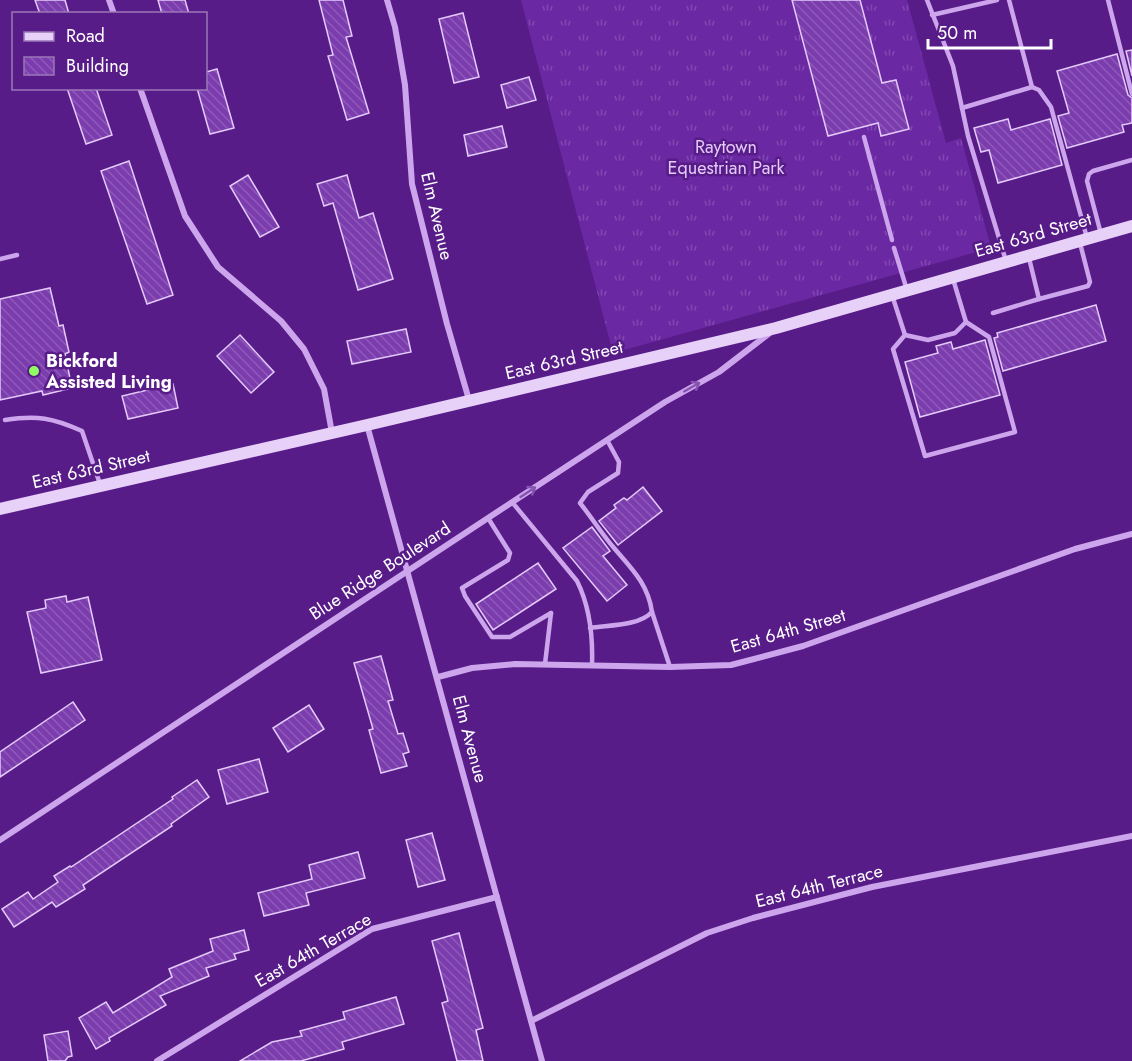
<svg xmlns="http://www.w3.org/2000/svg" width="1132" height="1061" font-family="Jost,sans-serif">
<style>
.grass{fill:url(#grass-tufts)}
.building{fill:url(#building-back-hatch);stroke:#e3caf9;stroke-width:1.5}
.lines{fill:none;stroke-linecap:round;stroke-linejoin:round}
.lane{stroke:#cca5ec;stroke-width:4.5}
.street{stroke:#cca5ec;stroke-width:6}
.secondary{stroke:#e7d1f9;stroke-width:12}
.oneway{stroke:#8653b0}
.poi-dot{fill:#8ffd62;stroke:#581c88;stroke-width:2}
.labels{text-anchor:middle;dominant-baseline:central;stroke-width:5;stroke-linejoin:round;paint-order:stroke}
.park-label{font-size:18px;fill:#e3caf9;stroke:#581c88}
.street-label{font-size:18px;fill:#fff;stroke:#581c88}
.poi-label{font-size:18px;font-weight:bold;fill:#fff;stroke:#581c88;text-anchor:start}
</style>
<defs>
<pattern id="grass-tufts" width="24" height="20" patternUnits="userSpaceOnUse" patternTransform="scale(1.5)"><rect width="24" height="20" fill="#6b28a3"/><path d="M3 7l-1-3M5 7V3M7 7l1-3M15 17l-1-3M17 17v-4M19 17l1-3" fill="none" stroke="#8148b1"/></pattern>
<pattern id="building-back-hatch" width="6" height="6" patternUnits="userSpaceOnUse" patternTransform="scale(1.5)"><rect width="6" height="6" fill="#7b3cad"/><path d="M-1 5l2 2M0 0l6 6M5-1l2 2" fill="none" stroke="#8f59b9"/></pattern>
</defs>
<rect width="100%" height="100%" fill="#581c88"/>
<path class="grass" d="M521 0H907L946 143 961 138 991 248 613 353Z"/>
<g class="building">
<path d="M35 0H65L69 14H40Z"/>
<path d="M158 0H185L189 14H162Z"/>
<path d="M319 0H343L352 36 346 37 369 113 347 120 328 56 333 55Z"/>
<path d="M792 0H860L882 83 896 80 909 129 881 136 878 123 828 136Z"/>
<path d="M463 13 479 77 454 83 439 19Z"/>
<path d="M1132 50V76L1126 51Z"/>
<path d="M1117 54 1128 95 1132 98V123L1122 125 1124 132 1067 148 1058 116 1069 113 1057 71Z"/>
<path d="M217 69 234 128 210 134 197 88H206V72Z"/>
<path d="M529 77 536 100 507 108 501 85Z"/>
<path d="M67 88H96L112 135 86 144Z"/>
<path d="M1008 119 1011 130 1050 119 1062 165 998 183 989 150 981 152 974 128Z"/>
<path d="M502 126 507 147 468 156 464 135Z"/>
<path d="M129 161 173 295 147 304 101 171Z"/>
<path d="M248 175 279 227 260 237 230 186Z"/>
<path d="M347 175 359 218 373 213 393 279 358 290 333 203 324 206 317 184Z"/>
<path d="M50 288 59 326 63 325 69 352 65 354 72 388 43 395 42 391 0 400V299Z"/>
<path d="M1096 305 1106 341 1003 371 994 338 998 337 997 333Z"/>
<path d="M406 329 411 352 352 364 347 341Z"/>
<path d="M240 335 274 372 251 393 217 356Z"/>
<path d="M985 340 1000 395 920 417 905 362 938 353 936 346 951 342 953 349Z"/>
<path d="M173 384 178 408 128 419 122 396Z"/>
<path d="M643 487 662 511 618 545 599 521 616 508 614 505 624 498 627 500Z"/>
<path d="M592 527 610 551 603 556 627 585 607 601 563 548Z"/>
<path d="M538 563 556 589 493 630 476 604Z"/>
<path d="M66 596 67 602 88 597 102 660 41 673 27 612 46 608 45 600Z"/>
<path d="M381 656 393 700 388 701 398 734 403 733 409 752 403 754 407 766 381 773 369 730 373 729 354 663Z"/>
<path d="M73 702 85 720 0 777V752Z"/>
<path d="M309 705 324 729 288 752 273 728Z"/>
<path d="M259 759 268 792 227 804 218 770Z"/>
<path d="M197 780 209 797 171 824 172 826 83 885 85 889 56 907 52 902 14 927 2 909 28 892 33 899 58 882 54 876 70 866 71 867 173 799 172 797Z"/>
<path d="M432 833 445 880 418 887 406 840Z"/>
<path d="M358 852 365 878 306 893 309 905 264 916 258 893 312 879 309 865Z"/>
<path d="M244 930 249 950 234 954 236 959 206 968 209 976 160 996 166 1005 109 1038 110 1041 96 1049 79 1018 106 1002 113 1013 172 977 169 969 213 951 210 939Z"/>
<path d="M459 933 483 1028 476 1030 483 1061H457L442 1003 448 1001 432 941Z"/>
<path d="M396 997 404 1024 342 1042 344 1049 301 1061H240L272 1042 302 1036 300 1031 345 1019 343 1012Z"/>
<path d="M68 1031 72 1056 68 1057 65 1061H48L44 1035Z"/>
</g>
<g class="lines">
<g class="lane">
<path d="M927 0 953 66 968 136 1006 261"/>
<path d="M1009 0 1032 87 1039 90 1051 107 1087 238"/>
<path d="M1108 0 1132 94"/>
<path d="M932 15 997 0"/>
<path d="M962 108 1032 87"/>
<path d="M864 137 892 240"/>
<path d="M1101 234 1087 181 1089 174 1093 171 1132 160"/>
<path d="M894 248 907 290"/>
<path d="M0 259 17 255"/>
<path d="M892 295 905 335 893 349 925 456 1015 432 989 337 966 322 953 279"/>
<path d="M1039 299 1088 286 1090 282 1080 243"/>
<path d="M993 313 1039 299 1029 258"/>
<path d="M905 335 928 340 955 333 966 322"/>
<path d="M5 420C37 415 53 418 82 431L100 484"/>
<path d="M512 502 577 581C590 607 593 636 592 665"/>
<path d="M488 518 510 553 508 560 462 588 465 596 492 637H510L551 613"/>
<path d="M652 612 670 667"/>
<path d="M590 628C609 625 639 626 652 612 648 584 632 569 614 548 602 534 592 518 580 503L588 492 618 473 619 462 607 440"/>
<path d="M545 664 551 613"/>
</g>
<g class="street">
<path d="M109 0 114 14"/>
<path d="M387 0 395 27 405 85 412 184 447 324 469 400"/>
<path d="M140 88 185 216 218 267 281 321 304 349 324 389 332 433"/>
<path d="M367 425 542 1061"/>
<path d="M438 677 472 668 515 664 670 667 731 665 803 646 1075 549 1132 534"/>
<path d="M0 840 488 518 665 402 719 372 771 332"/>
<path d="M531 1021 707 933 753 918 872 887 1132 836"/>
<path d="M157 1061 372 929 497 897"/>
</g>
<path class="secondary" d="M0 509 367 425 776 328 1132 226"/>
</g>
<defs><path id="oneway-shaft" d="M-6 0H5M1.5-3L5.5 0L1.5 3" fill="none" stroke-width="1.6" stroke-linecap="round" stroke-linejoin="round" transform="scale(1.5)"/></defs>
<g class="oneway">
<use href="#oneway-shaft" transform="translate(692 387) rotate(-30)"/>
<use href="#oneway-shaft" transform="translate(528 492) rotate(-33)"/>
</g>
<circle class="poi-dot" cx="34" cy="371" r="6"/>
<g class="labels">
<g class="park-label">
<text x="726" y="147">Raytown<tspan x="726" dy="21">Equestrian Park</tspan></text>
</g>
<g class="street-label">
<text transform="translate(437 216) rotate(77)">Elm Avenue</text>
<text transform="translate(1033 235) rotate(-16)">East 63rd Street</text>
<text transform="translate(564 360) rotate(-13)">East 63rd Street</text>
<text transform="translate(91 469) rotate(-13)">East 63rd Street</text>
<text transform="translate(380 571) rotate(-33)">Blue Ridge Boulevard</text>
<text transform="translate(788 631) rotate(-16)">East 64th Street</text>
<text transform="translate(470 739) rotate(75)">Elm Avenue</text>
<text transform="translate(819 886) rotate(-14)">East 64th Terrace</text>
<text transform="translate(313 950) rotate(-30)">East 64th Terrace</text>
</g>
<g class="poi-label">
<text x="46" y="361">Bickford<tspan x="46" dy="21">Assisted Living</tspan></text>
</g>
</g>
<rect x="12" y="12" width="195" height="78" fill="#581c88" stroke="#9b77b8" stroke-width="1.5"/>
<rect x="24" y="32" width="30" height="9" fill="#e7d1f9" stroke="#9b77b8" stroke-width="1.5"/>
<text x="66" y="42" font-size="18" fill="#ffffff">Road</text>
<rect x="24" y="57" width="30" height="18" fill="url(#building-back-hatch)" stroke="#9b77b8" stroke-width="1.5"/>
<text x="66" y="72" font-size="18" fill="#ffffff">Building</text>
<path d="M928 39v9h123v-9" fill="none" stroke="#ffffff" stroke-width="3"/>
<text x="937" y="39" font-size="18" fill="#ffffff" stroke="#581c88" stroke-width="4.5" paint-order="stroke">50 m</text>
</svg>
